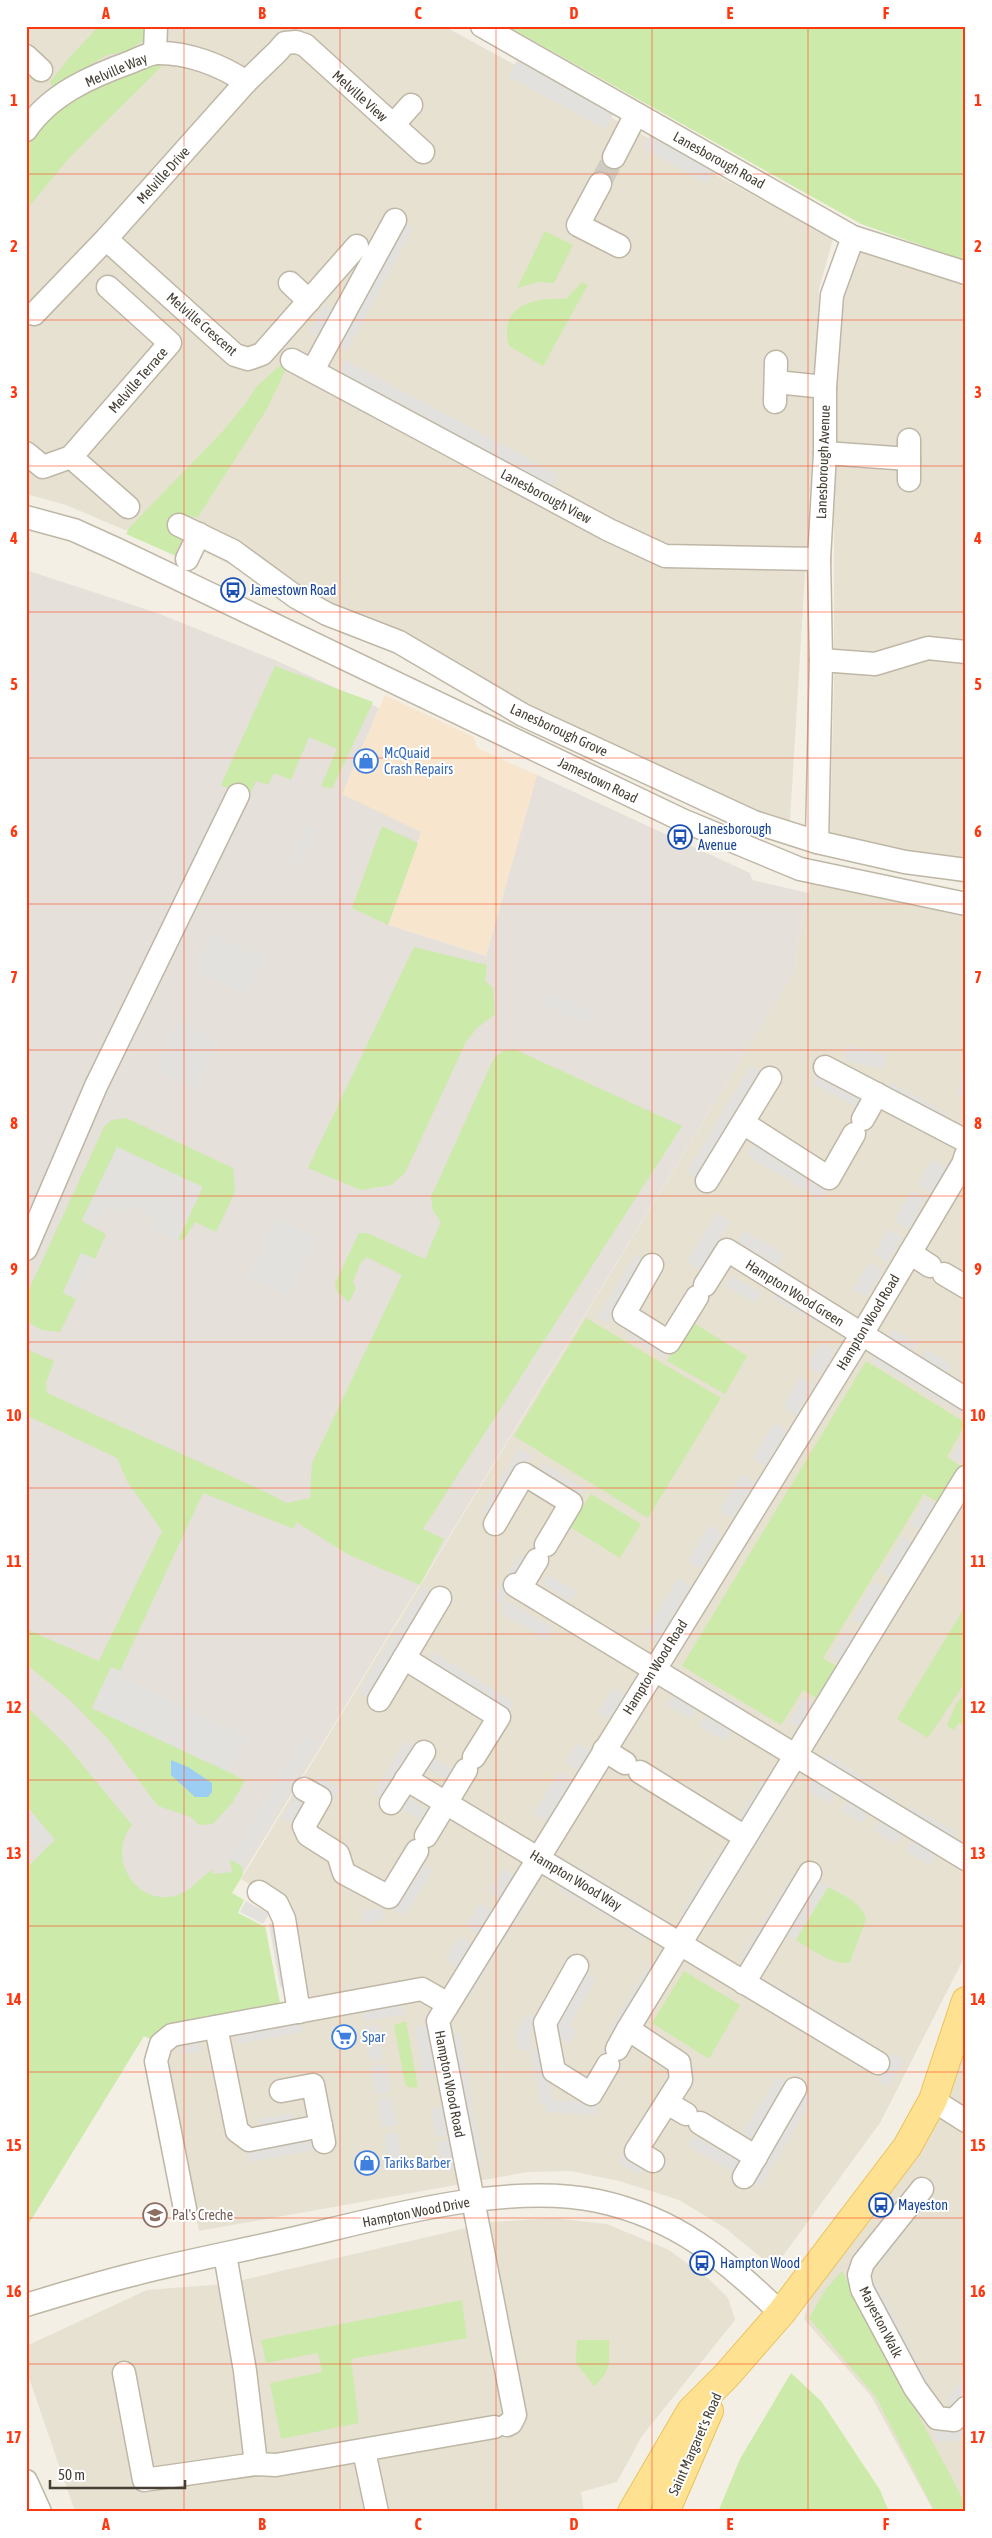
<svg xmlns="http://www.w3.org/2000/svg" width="992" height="2538" font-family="'Asap Condensed',sans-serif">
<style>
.residential{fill:#e7e1d2}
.commercial{fill:#f7e6cd}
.industrial{fill:#e5e0d9}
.green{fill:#cceaaa}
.parking{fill:#e3e1dd}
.water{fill:#9ccef4}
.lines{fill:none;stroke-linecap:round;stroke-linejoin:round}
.minor-tunnel{stroke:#d0ccc1;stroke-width:22;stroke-dasharray:22 11;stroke-linecap:butt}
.minor-casing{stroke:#bfb7a6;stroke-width:25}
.major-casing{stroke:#eac25b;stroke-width:30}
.minor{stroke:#fff;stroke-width:22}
.major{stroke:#ffe291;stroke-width:28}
.grid{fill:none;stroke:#ff370f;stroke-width:1;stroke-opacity:0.55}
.labels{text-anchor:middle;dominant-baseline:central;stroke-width:4;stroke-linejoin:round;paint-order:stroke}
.street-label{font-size:14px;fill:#453f34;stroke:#fff}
.transit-label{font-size:14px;fill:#164399;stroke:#fff;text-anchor:start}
.shop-label{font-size:14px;fill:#366cbe;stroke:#fff;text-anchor:start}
.education-label{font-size:14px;fill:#785e54;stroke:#fff;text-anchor:start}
.neatline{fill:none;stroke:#ff370f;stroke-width:2}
.grid-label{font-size:16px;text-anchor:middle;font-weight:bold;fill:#ff370f}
</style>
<rect width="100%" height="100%" fill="#f3efe4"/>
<g class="residential">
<path d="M26 26H444L833 239 819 289 816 394 789 836 698 801 193 546 125 530 66 505 26 494Z"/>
<path d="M858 252H873L966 280V884L829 855 834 684V369L841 290Z"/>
<path d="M811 880 966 913V1954L880 2123 774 2268 725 2228 679 2200 619 2181 571 2171 528 2172 199 2231 165 2061 171 2050 180 2040 307 2016 281 1902 241 1879 795 971 797 948Z"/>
<path d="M966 2001V2512H934L871 2396 804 2319 811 2293 869 2218Z"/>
<path d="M553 2218 607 2224 669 2250 710 2280 728 2298 735 2320 642 2436 617 2482 581 2492 584 2512H75L26 2369V2346L147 2290 225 2284 492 2222Z"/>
</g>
<path class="commercial" d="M385 695 474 737 477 748 537 775 486 956 388 925 342 794Z"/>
<path class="industrial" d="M26 570 157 613 275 660 379 708 342 794 421 832 388 925 486 956 537 775 750 873 752 880 808 893 797 948 795 971 26 2228Z"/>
<g class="green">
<path d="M99 26H146V39L127 51 107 55 53 87 50 82 69 58Z"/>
<path d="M507 26H966V261L861 224Z"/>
<path d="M142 66H162L70 157 26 210V146L37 130 52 114 96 83Z"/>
<path d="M545 231 573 245 554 283 538 282 517 288Z"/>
<path d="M582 282 588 285 543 366 509 346C498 305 533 297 566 299Z"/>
<path d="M284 362 285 371 267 409 198 517 183 516 178 532 186 543 181 553 176 556 126 534 130 527 222 432 246 403 256 387Z"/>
<path d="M275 666 373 702 332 789 321 786 337 749 309 737 291 780 274 773 268 785 256 781 248 798 221 785Z"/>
<path d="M382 826 418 843 388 925 352 908Z"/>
<path d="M414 947 487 965 485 981 493 988 495 1014 476 1029 466 1042 405 1173 391 1185 361 1190 308 1168Z"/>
<path d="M516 1050 682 1126 423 1529 444 1539 420 1585 349 1555 296 1522 294 1529 203 1493 120 1671 111 1667 92 1708 231 1773 245 1781 232 1803 213 1824 199 1825 191 1817 158 1806 108 1739 71 1701 26 1664V1629L99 1661 162 1531 127 1481 117 1458 26 1415V1349L54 1361 46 1383 47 1393 268 1493 286 1503 310 1498 312 1463 402 1275 367 1257 360 1264 353 1282 356 1288 349 1302 337 1292 335 1283 359 1233H367L425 1259 441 1222 433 1211 431 1197 494 1058 503 1051Z"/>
<path d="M126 1118 233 1168 235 1192 216 1232 195 1222 184 1239 178 1240 202 1187 117 1147 82 1221 106 1234 95 1259 81 1253 63 1292 76 1299 60 1332 42 1330 26 1321V1296L104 1127 112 1120Z"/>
<path d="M586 1318 721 1398 648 1518 514 1436Z"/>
<path d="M692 1322 747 1356 725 1394 667 1361Z"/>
<path d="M866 1361 966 1423 947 1457 962 1467 939 1503 924 1494 823 1658 836 1666 816 1698 803 1690 781 1725 682 1666Z"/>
<path d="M591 1494 641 1524 620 1558 570 1527Z"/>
<path d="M966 1605V1681L928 1738 897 1719Z"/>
<path d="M966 1691V1726L959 1723 954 1730 947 1726 955 1706Z"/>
<path d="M26 1706 67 1746 132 1825C105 1858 137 1908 178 1895 192 1890 200 1877 212 1870L213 1874 232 1872 230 1859 242 1866 243 1875 232 1893 244 1900 238 1913 263 1926 265 1925 280 2003 166 2026 150 2039 144 2036 26 2228V1869L50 1844 26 1815Z"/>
<path d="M828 1887C843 1895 861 1902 866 1919L850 1962C837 1968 808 1947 796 1940Z"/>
<path d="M684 1971 740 2005 709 2059 652 2023Z"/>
<path d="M406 2021 418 2088 408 2087 405 2083 394 2025Z"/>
<path d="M842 2271 966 2505V2512H935L876 2397 809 2318 826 2289Z"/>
<path d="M462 2300 467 2338 351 2359 359 2423 281 2439 270 2383 322 2372 318 2353 266 2363 261 2340Z"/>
<path d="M577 2340H609C609 2362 612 2371 594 2386L576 2363Z"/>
<path d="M791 2373 821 2401 880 2490 889 2512H718L740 2459Z"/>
</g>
<g class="parking">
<path d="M517 60 614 113 605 129 508 76Z"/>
<path d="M650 135 715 171 707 184 643 148Z"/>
<path d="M401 221 413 228 347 351 335 344Z"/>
<path d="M324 304 335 310 320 338 309 332Z"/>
<path d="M345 360 558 475 551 489 337 374Z"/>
<path d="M306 826 315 830 300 864 290 860Z"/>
<path d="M211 934 264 957 247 995 195 972Z"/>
<path d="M544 991 592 1011 587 1023 540 1003Z"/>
<path d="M177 1021 218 1041 196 1088 155 1068Z"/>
<path d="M848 1046 887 1055 883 1069 845 1061Z"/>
<path d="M966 1055V1095L957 1094Z"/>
<path d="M751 1065 763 1072 698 1180 687 1172Z"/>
<path d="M819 1072 862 1095 856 1107 813 1083Z"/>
<path d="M890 1082 948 1114 945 1119 887 1087Z"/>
<path d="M754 1142 829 1187 821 1201 747 1155Z"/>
<path d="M117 1147 203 1187 178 1240 153 1228 157 1218 125 1203 120 1213 105 1206 95 1227 82 1220Z"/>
<path d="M932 1160 947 1167 932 1193 918 1185Z"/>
<path d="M912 1190 926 1198 909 1229 894 1220Z"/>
<path d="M717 1213 730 1222 701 1271 687 1262Z"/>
<path d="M275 1219 316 1238 289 1296 248 1278Z"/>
<path d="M888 1229 902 1237 888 1262 874 1254Z"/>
<path d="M744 1231 784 1254 777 1265 738 1242Z"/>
<path d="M81 1253 95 1259 76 1299 63 1293Z"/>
<path d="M636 1254 647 1260 608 1324 598 1317Z"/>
<path d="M869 1262 883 1270 867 1297 853 1290Z"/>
<path d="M732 1276 761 1293 755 1303 725 1286Z"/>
<path d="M775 1293 816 1315 813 1321 772 1299Z"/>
<path d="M630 1324 670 1348 664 1358 625 1334Z"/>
<path d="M894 1330 917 1343 910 1355 887 1342Z"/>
<path d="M821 1342 835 1350 821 1375 806 1367Z"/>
<path d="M927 1349 952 1365 945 1377 920 1361Z"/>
<path d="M873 1355 966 1408 964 1415 870 1361Z"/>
<path d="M800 1377 814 1385 797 1416 783 1408Z"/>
<path d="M774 1423 787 1430 766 1466 753 1459Z"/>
<path d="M966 1432V1461L964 1465 951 1457Z"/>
<path d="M519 1448 532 1456 493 1518 481 1511Z"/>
<path d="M544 1463 585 1489 578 1500 537 1474Z"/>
<path d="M742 1474 755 1481 733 1518 720 1511Z"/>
<path d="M966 1488V1501L821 1739 815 1736Z"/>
<path d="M925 1499 938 1506 923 1531 910 1524Z"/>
<path d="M709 1525 722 1533 701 1569 688 1561Z"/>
<path d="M902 1536 915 1544 894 1579 881 1572Z"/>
<path d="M518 1555 528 1561 502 1605 493 1599Z"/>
<path d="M547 1574 577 1591 571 1601 542 1584Z"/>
<path d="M678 1578 691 1586 657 1643 644 1635Z"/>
<path d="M873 1582 886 1589 865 1626 852 1619Z"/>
<path d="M423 1587 433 1593 370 1698 359 1692Z"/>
<path d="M507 1601 553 1628 546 1640 500 1612Z"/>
<path d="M845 1630 857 1637 843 1663 830 1656Z"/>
<path d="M433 1652 515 1703 509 1714 426 1663Z"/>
<path d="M111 1667 120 1671 118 1676 248 1737 231 1773 92 1708Z"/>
<path d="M688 1674 744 1707 740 1713 684 1680Z"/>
<path d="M613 1688 625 1695 609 1719 598 1712Z"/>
<path d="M674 1693 698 1707 691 1719 667 1705Z"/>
<path d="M804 1697 816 1704 802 1730 789 1722Z"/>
<path d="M707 1713 732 1728 724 1741 699 1726Z"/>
<path d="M305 1737 317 1744 242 1866 230 1859Z"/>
<path d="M405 1741 416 1748 385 1800 375 1793Z"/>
<path d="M577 1743 590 1751 578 1770 565 1763Z"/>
<path d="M826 1754 897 1799 892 1807 821 1763Z"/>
<path d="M431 1757 457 1772 451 1782 425 1768Z"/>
<path d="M559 1772 573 1780 548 1822 534 1814Z"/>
<path d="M318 1776 340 1789 334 1799 312 1786Z"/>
<path d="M813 1777 836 1791 829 1803 805 1789Z"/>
<path d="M763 1779 769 1783 746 1821 739 1817Z"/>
<path d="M784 1785 791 1789 709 1924 702 1920Z"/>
<path d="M295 1795 307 1802 295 1825 282 1819Z"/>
<path d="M406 1797 428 1810 422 1821 399 1808Z"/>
<path d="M848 1799 869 1811 862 1823 841 1811Z"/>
<path d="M26 1805 55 1840 44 1849 26 1827Z"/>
<path d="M910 1807 956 1832 952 1841 906 1816Z"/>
<path d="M881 1819 903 1832 896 1844 874 1831Z"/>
<path d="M913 1838 937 1852 929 1865 906 1851Z"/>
<path d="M721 1849 727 1852 687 1917 681 1913Z"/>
<path d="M421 1863 433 1870 404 1916 393 1909Z"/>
<path d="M575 1864 657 1914 653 1921 571 1871Z"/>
<path d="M502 1868 514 1875 500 1899 488 1892Z"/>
<path d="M794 1872 801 1876 748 1961 741 1956Z"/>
<path d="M817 1880 828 1887 795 1940 784 1933Z"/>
<path d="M560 1883 647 1934 644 1939 556 1888Z"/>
<path d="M529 1884 536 1889 471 1995 464 1991Z"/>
<path d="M246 1901 269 1914 263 1924 240 1912Z"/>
<path d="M480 1903 492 1910 478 1933 466 1926Z"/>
<path d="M381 1907 384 1919 364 1924 362 1911Z"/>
<path d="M276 1923 287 1986 280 1987 269 1924Z"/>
<path d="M460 1937 472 1944 458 1968 445 1960Z"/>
<path d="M651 1960 658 1964 616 2034 610 2030Z"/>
<path d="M585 1972 596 1978 569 2026 577 2030 570 2044 551 2033Z"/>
<path d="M769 1981 867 2040 862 2048 764 1990Z"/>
<path d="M402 2001 404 2014 364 2021 362 2008Z"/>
<path d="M528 2013 538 2019 530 2033 533 2049 520 2051 516 2034Z"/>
<path d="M300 2020 302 2032 238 2044 235 2031Z"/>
<path d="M378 2025 383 2058 370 2061 364 2027Z"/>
<path d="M428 2025 436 2071 422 2074 415 2027Z"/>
<path d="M459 2033 483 2162 472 2164 449 2035Z"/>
<path d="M199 2039 201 2051 181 2054 179 2042Z"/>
<path d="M543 2049 553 2100 597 2103 596 2115 545 2112 546 2103 541 2104 531 2051Z"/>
<path d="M893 2054 904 2060 888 2087 877 2081Z"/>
<path d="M385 2064 389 2093 376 2095 371 2067Z"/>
<path d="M777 2077 788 2084 754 2140 743 2133Z"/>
<path d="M800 2092 812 2099 760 2187 749 2180Z"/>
<path d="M391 2097 396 2125 382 2127 378 2099Z"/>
<path d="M444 2107 449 2135 435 2137 431 2109Z"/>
<path d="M292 2114 293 2126 260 2131 258 2119Z"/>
<path d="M397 2132 403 2165 389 2167 384 2134Z"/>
<path d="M694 2136 741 2162 735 2173 688 2146Z"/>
<path d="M313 2138 315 2150 249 2162 247 2149Z"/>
<path d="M451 2140 455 2168 442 2171 437 2142Z"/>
<path d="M625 2152 646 2165 640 2175 619 2163Z"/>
<path d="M924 2195 929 2199 880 2265 875 2261Z"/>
<path d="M876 2283 934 2392 929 2395 870 2286Z"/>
<path d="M966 2376V2402L959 2410 947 2400Z"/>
<path d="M966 2419V2437L953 2442 933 2441 937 2426Z"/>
</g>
<path class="water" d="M171 1760 188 1767 212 1783V1792L208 1797H195L171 1775Z"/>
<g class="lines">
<path class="minor-tunnel" d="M600 184 614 157"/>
<g class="minor-casing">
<g id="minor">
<path d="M482 26 853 237 966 273"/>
<path d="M155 53 156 26"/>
<path d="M26 56 41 70"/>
<path d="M393 125 411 105"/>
<path d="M26 130C50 94 92 76 131 62 138 59 148 54 156 53 187 52 221 65 246 82"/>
<path d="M614 157 636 114"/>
<path d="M600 184 578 225 619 246"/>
<path d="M106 239 235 355 248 359 262 354 357 246"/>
<path d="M290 283 309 301"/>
<path d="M34 314 106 239 246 82 277 52 285 43 296 42 305 45 423 152"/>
<path d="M292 360 609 530 665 556 819 559"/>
<path d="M313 370 395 220"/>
<path d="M776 382 825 387"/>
<path d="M775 402 776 362"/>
<path d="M909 440V480"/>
<path d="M26 453 43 467 71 457 128 507"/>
<path d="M825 453 909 459"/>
<path d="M71 457 170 343 108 287"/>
<path d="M26 517 74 530 116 549 682 820 800 869 966 904"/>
<path d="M179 525 233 551 296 597 327 614 399 642 523 715 754 822 817 842 905 862 966 870"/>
<path d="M187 559 199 534"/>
<path d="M821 660 875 664 928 648 966 652"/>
<path d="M817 842 821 660 819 559 825 453V387L832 295 853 237"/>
<path d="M825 1067 966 1141"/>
<path d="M863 1119 877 1094"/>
<path d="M743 1123 829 1178 854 1134"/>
<path d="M707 1181 770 1078"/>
<path d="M26 1249 96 1086 238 795"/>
<path d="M910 1253 930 1266"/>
<path d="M652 1265 624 1314 669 1342 697 1297"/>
<path d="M944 1274 966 1287"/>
<path d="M705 1285 727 1250 966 1399"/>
<path d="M495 1524 524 1474 571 1503 546 1545"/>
<path d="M515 1585 966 1859"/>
<path d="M520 1588 537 1560"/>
<path d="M404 1658 499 1717 474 1757"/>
<path d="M379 1700 440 1598"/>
<path d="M604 1750 625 1763"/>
<path d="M640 1772 745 1837"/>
<path d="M406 1779 878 2063"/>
<path d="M304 1789 320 1798 304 1826 308 1835 338 1854 344 1873 389 1897 417 1851"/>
<path d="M391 1803 424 1752"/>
<path d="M426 1836 466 1770"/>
<path d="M259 1892 277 1904 284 1919 299 2012"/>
<path d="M577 1966 545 2023 554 2071 591 2094 608 2065"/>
<path d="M744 1983 810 1873"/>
<path d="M216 2027 237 2131 249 2140 321 2126"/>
<path d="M617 2049 628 2029"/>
<path d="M281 2091 313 2085 324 2142"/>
<path d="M933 2100 966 2121"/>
<path d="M667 2103 686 2114"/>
<path d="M700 2123 756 2157"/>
<path d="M653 2161 636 2151 681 2080 679 2063 628 2029 966 1477"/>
<path d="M744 2177 795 2089"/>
<path d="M922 2189 863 2263 859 2275 862 2289 915 2388 937 2418 954 2420 966 2408"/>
<path d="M185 2209 156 2061 161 2044 172 2035 422 1989 448 2004"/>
<path d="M225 2254 245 2371 256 2464"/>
<path d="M26 2305C62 2294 98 2283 135 2274 190 2260 245 2250 300 2237 388 2216 508 2182 598 2201 677 2218 724 2259 781 2313"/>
<path d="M124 2373 144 2480 256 2464 276 2465 494 2427"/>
<path d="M507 2425 511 2423 515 2415 438 2021 862 1334 963 1164 966 1155"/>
<path d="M364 2451 377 2512"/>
<path d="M26 2481 40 2512"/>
</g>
</g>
<g class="major-casing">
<g id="major">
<path d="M632 2512 691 2411 726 2376 781 2313 907 2147 933 2100 966 2001"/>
<path d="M665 2512 709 2411"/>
</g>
</g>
<use href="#minor" class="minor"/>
<use href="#major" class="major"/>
</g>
<path class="grid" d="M184 26V2512M340 26V2512M496 26V2512M652 26V2512M808 26V2512M26 174H966M26 320H966M26 466H966M26 612H966M26 758H966M26 904H966M26 1050H966M26 1196H966M26 1342H966M26 1488H966M26 1634H966M26 1780H966M26 1926H966M26 2072H966M26 2218H966M26 2364H966"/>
<defs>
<g id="bus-ring" transform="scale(1.25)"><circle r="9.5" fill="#fff" stroke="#1a4fb4" stroke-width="1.5"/><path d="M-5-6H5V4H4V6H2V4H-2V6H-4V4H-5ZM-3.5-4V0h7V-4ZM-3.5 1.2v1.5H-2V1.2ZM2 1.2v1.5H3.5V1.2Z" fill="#1a4fb4"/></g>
<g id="shop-ring" transform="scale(1.25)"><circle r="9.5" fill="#fff" stroke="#3f7fe0" stroke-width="1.5"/><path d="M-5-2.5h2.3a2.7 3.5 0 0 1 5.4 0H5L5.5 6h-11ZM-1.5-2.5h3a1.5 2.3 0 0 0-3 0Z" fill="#3f7fe0"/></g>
<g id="supermarket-ring" transform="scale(1.25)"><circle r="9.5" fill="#fff" stroke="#3f7fe0" stroke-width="1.5"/><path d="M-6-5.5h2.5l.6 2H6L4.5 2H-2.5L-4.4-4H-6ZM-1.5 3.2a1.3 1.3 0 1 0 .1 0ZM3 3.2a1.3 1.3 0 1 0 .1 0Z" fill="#3f7fe0"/></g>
<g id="school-ring" transform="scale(1.25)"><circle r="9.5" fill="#fff" stroke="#8d6e63" stroke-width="1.5"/><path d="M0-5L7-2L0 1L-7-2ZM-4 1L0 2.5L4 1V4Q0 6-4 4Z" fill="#8d6e63"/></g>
</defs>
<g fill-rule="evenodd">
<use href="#bus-ring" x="233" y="590"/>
<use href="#shop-ring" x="366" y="761"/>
<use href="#bus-ring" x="680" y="837"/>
<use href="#supermarket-ring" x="344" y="2037"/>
<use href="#shop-ring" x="367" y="2163"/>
<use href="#bus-ring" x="881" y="2205"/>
<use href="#school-ring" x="155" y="2215"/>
<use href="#bus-ring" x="702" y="2263"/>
</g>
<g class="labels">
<g class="street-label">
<text transform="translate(116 70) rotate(-23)">Melville Way</text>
<text transform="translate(360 96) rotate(42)">Melville View</text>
<text transform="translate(719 160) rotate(29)">Lanesborough Road</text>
<text transform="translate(163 175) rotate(-48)">Melville Drive</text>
<text transform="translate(202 324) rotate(41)">Melville Crescent</text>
<text transform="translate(138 380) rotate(-49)">Melville Terrace</text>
<text transform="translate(823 462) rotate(-88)">Lanesborough Avenue</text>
<text transform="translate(546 496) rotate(28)">Lanesborough View</text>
<text transform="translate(559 730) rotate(25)">Lanesborough Grove</text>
<text transform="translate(598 780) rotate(26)">Jamestown Road</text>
<text transform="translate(795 1293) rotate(32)">Hampton Wood Green</text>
<text transform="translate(868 1322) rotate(-59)">Hampton Wood Road</text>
<text transform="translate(655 1667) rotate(-58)">Hampton Wood Road</text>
<text transform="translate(576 1880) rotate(31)">Hampton Wood Way</text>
<text transform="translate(450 2084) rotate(79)">Hampton Wood Road</text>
<text transform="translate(416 2212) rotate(-11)">Hampton Wood Drive</text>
<text transform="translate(881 2322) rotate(63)">Mayeston Walk</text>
<text transform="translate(695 2444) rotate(-66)">Saint Margaret's Road</text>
</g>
<g class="transit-label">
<text x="250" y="590">Jamestown Road</text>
<text x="698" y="829">Lanesborough<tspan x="698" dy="16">Avenue</tspan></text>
<text x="898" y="2205">Mayeston</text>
<text x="720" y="2263">Hampton Wood</text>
</g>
<g class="shop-label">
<text x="384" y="753">McQuaid<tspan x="384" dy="16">Crash Repairs</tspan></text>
<text x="362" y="2037">Spar</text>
<text x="384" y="2163">Tariks Barber</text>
</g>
<g class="education-label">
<text x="172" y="2215">Pal's Creche</text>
</g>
</g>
<rect width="992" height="2538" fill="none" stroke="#ffffff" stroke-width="55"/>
<path d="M50 2480v8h135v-8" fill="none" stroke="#453f34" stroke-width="2.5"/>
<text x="58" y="2480" font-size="15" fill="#453f34" stroke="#ffffff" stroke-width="4" paint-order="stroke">50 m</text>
<rect x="28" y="28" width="936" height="2482" class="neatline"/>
<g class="grid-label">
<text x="106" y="19">A</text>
<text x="262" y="19">B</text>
<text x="418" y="19">C</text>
<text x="574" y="19">D</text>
<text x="730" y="19">E</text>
<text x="886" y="19">F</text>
<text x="14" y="106">1</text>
<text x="978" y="106">1</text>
<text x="14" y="252">2</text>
<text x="978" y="252">2</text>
<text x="14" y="398">3</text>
<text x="978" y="398">3</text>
<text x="14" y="544">4</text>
<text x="978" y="544">4</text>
<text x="14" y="690">5</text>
<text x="978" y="690">5</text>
<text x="14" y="837">6</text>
<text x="978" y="837">6</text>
<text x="14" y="983">7</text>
<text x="978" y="983">7</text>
<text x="14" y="1129">8</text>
<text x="978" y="1129">8</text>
<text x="14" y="1275">9</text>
<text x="978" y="1275">9</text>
<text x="14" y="1421">10</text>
<text x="978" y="1421">10</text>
<text x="14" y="1567">11</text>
<text x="978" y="1567">11</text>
<text x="14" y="1713">12</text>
<text x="978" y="1713">12</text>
<text x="14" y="1859">13</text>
<text x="978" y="1859">13</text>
<text x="14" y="2005">14</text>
<text x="978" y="2005">14</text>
<text x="14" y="2151">15</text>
<text x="978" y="2151">15</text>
<text x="14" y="2297">16</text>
<text x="978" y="2297">16</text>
<text x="14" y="2443">17</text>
<text x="978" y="2443">17</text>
<text x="106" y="2530">A</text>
<text x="262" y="2530">B</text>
<text x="418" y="2530">C</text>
<text x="574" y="2530">D</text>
<text x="730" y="2530">E</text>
<text x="886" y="2530">F</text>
</g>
</svg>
